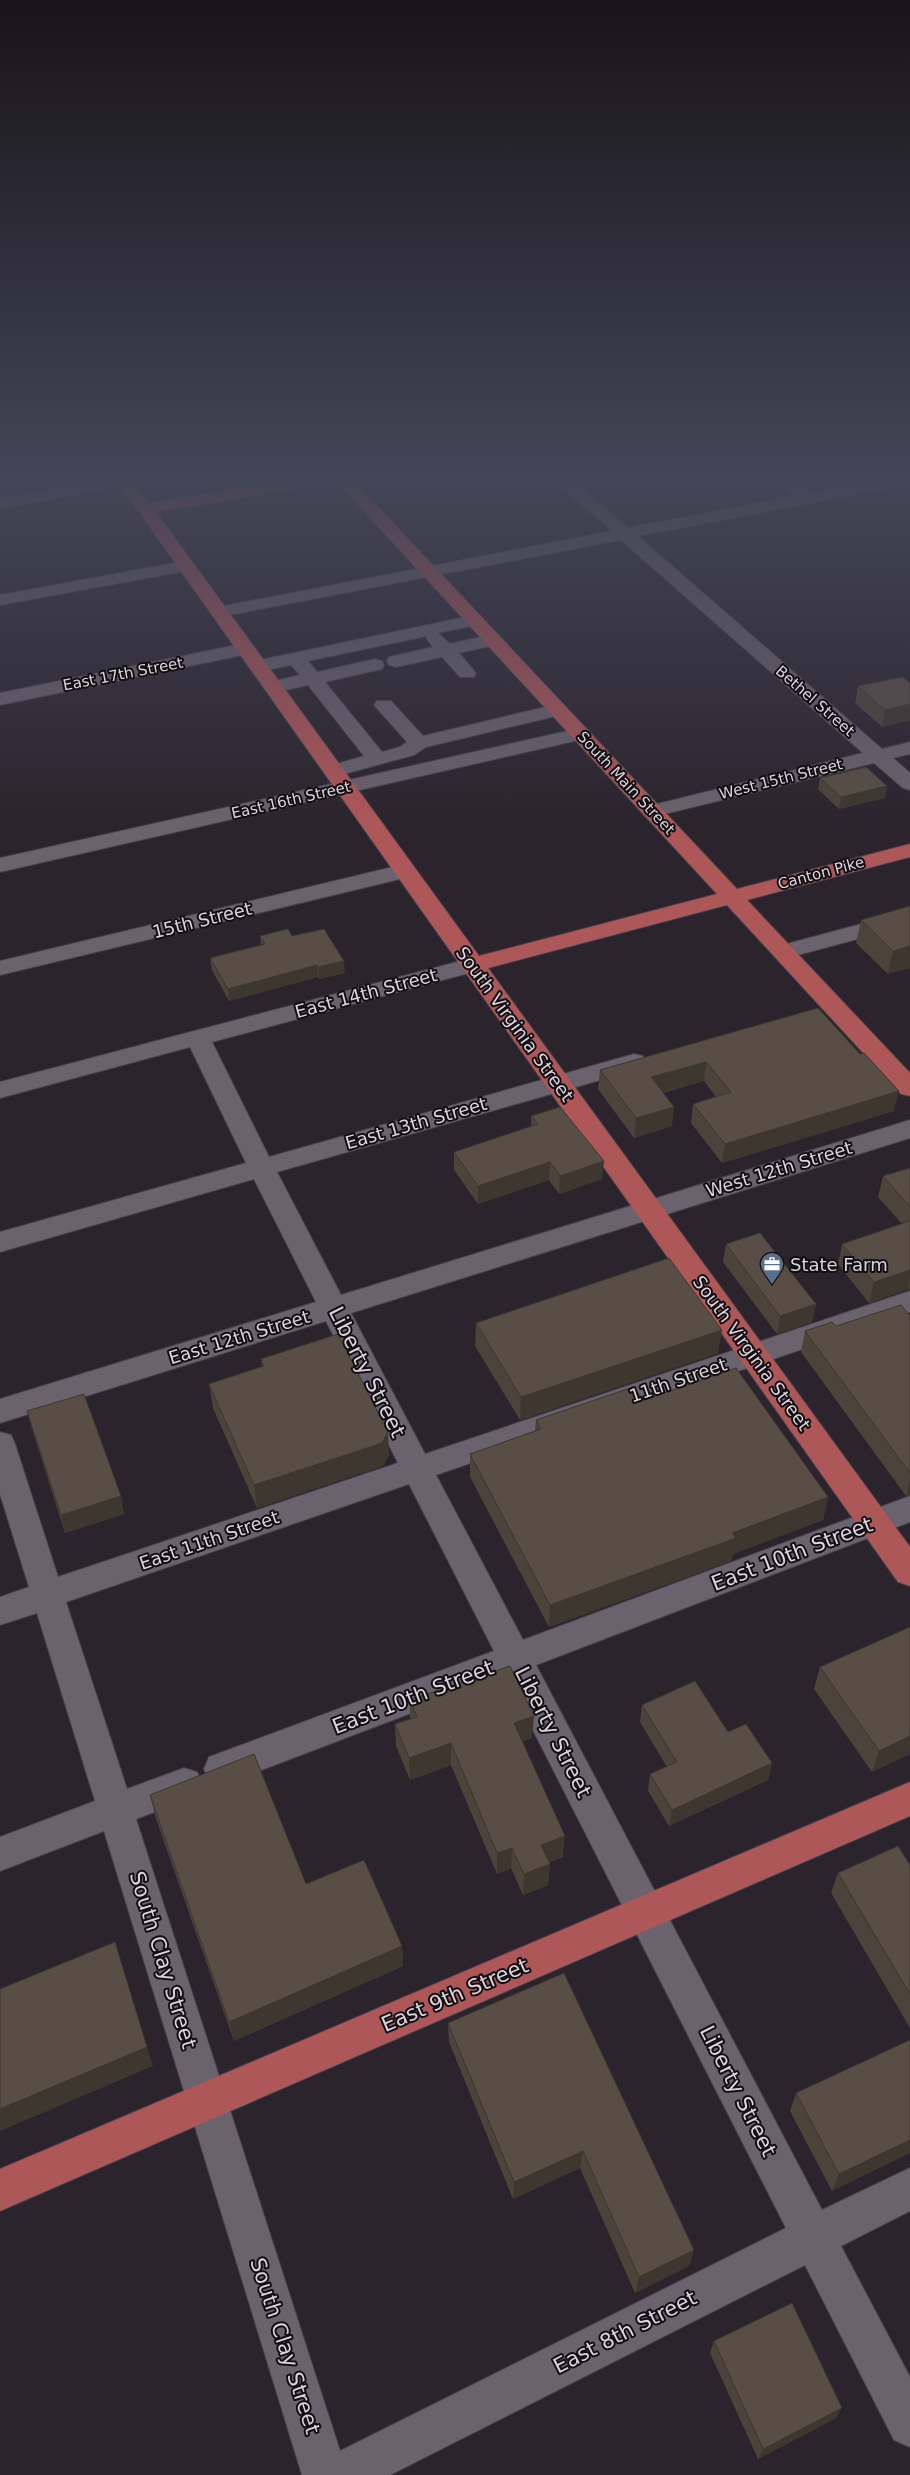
<svg xmlns="http://www.w3.org/2000/svg" width="910" height="2475" font-family="'DejaVu Sans',sans-serif">
<style>
.lines{fill:none;stroke-linecap:round;stroke-linejoin:round}
.minor-casing{stroke:#474149;stroke-width:2}
.major-casing{stroke:#474149;stroke-width:2}
.minor{fill:#6a626d;fill-rule:evenodd}
.major{fill:#ae5759;fill-rule:evenodd}
.wall{fill:#4c433b}
.shaded-wall{fill:#3e3730}
.building{fill:#584e45;stroke:#3e3730}
.labels{text-anchor:middle;dominant-baseline:central;stroke-width:4;stroke-linejoin:round;paint-order:stroke}
.far-street-label{font-size:15px;fill:#dad5db;stroke:#120e13}
.street-label{font-size:18px;fill:#dad5db;stroke:#120e13}
.poi-label{font-size:18px;fill:#dad5db;stroke:#120e13;text-anchor:start}
.near-street-label{font-size:21px;fill:#dad5db;stroke:#120e13}
</style>
<rect width="100%" height="100%" fill="#2b242d"/>
<g class="lines">
<g class="minor-casing">
<g id="minor">
<path d="M113 478H127L129 481 121 486 0 509V499Z"/>
<path d="M555 478H570L628 528 794 496 772 478H790L811 493 892 478H910V484L638 536 882 749 910 742V754L893 758 910 773V790L903 788 874 763 652 817 645 815 641 811 645 807 863 753 621 540 219 617 213 616 210 612 213 608 219 607 612 531 556 482Z"/>
<path d="M185 561 191 562 194 566 191 570 0 605V595Z"/>
<path d="M475 615 481 616 484 620 481 624 438 633 450 644 493 634 500 636 502 640 500 644 459 653 476 673 474 677H460L442 657 396 667 389 665 387 661 389 657 433 647 426 638 427 636 308 661 317 672 375 659 382 661 384 665 382 669 325 682 382 752 400 747 407 742 374 705 377 701H391L423 736 558 704 565 706 568 710 565 714 426 747 414 755 333 777 326 775 323 771 326 767 364 756 308 685 273 693 266 691 263 687 266 683 300 675 291 665 258 672 251 670 249 666 251 662Z"/>
<path d="M246 643 253 645 255 649 253 653 0 705V693Z"/>
<path d="M581 728 588 730 591 734 588 738 0 872V858Z"/>
<path d="M405 864 413 866 416 871 413 876 0 975V961Z"/>
<path d="M910 911V925L783 959 775 957 771 952 775 947Z"/>
<path d="M472 958 480 960 484 965 480 970 212 1042 269 1157 634 1054 643 1056 646 1062 643 1068 277 1172 341 1295 910 1120V1138L351 1313 425 1454 910 1291V1312L436 1475 523 1640 910 1496V1522L536 1665 822 2210 910 2168V2211L841 2246 910 2377V2447L894 2440 805 2265 390 2475H302L104 1831 0 1871V1837L95 1801 37 1613 0 1625V1597L29 1587 0 1494V1432L11 1435 15 1444 58 1577 398 1463 326 1321 0 1423V1399L316 1302 254 1179 0 1252V1232L246 1163 190 1047 0 1098V1082ZM409 1484 494 1651 209 1757 204 1769 209 1781 222 1785 506 1677 786 2228 340 2451 136 1819 197 1796 202 1784 197 1772 184 1768 127 1789 66 1602Z"/>
</g>
</g>
<g class="major-casing">
<g id="major">
<path d="M111 478H127L149 503 302 478H351L737 889 910 844V857L747 900 910 1073V1096L901 1094 727 905 488 968 910 1547V1586L898 1582 139 512ZM335 479 336 481 717 894 479 956 156 512 328 483Z"/>
<path d="M910 1782V1816L0 2211V2169Z"/>
</g>
</g>
<use href="#minor" class="minor"/>
<use href="#major" class="major"/>
</g>
<g class="wall">
<path d="M910 683V720L882 727 855 703 858 686Z"/>
<path d="M820 778 885 798 839 809 818 789Z"/>
<path d="M910 906 888 974 856 943 861 920Z"/>
<path d="M260 936H292L345 973 319 979 318 977 229 1001 212 970 210 958 261 946Z"/>
<path d="M818 1008 894 1111 722 1163 691 1123 693 1104 716 1097 704 1081 663 1093 672 1126 634 1138 598 1089 600 1070Z"/>
<path d="M531 1116 602 1179 559 1194 549 1180 478 1204 454 1170V1152L531 1127Z"/>
<path d="M910 1168V1290L909 1289 869 1303 838 1264 842 1244 902 1224 878 1197 883 1176Z"/>
<path d="M726 1244 816 1304 812 1322 777 1334 723 1262Z"/>
<path d="M910 1316V1495L906 1496 801 1352 805 1331Z"/>
<path d="M476 1323 718 1353 520 1420 475 1346Z"/>
<path d="M261 1359 389 1455 383 1466 257 1508 213 1408 209 1384 262 1367Z"/>
<path d="M644 1400 828 1497 823 1520 733 1554 731 1561 549 1627 470 1477V1454L535 1431 536 1420Z"/>
<path d="M27 1411 124 1514 65 1533 32 1429Z"/>
<path d="M820 1667 910 1754 872 1772 814 1689Z"/>
<path d="M410 1700 532 1738 522 1741 563 1857 549 1862 550 1864 548 1885 523 1895 511 1868 497 1874 451 1765 410 1780 396 1746 395 1724 410 1719Z"/>
<path d="M642 1705 728 1732 772 1763 768 1780 669 1826 648 1791 650 1774 667 1767 640 1722Z"/>
<path d="M150 1795 306 1884 402 1946 403 1966 234 2041 155 1816Z"/>
<path d="M910 1865V2028L831 1893 838 1873Z"/>
<path d="M448 2023 694 2250 689 2266 635 2293 580 2168 513 2199 449 2042Z"/>
<path d="M910 2040 832 2191 790 2111 796 2093Z"/>
<path d="M714 2341 836 2418 758 2459 710 2353Z"/>
</g>
<g class="shaded-wall">
<path d="M910 704V720L882 727 885 710Z"/>
<path d="M887 786 885 798 839 809 841 797Z"/>
<path d="M910 946V968L888 974 893 951Z"/>
<path d="M344 961 345 973 319 979 318 967Z"/>
<path d="M317 965 318 977 229 1001 228 989Z"/>
<path d="M706 1062 704 1081 649 1096 651 1077Z"/>
<path d="M899 1091 894 1111 722 1163 725 1144Z"/>
<path d="M674 1107 672 1126 634 1138 636 1118Z"/>
<path d="M604 1161 602 1179 559 1194 560 1176Z"/>
<path d="M550 1162 549 1180 478 1204V1186Z"/>
<path d="M910 1270 909 1289 869 1303 874 1282Z"/>
<path d="M816 1304 812 1322 777 1334 780 1316Z"/>
<path d="M722 1330 718 1353 520 1420 521 1397Z"/>
<path d="M388 1432 389 1455 383 1466 257 1508 254 1485Z"/>
<path d="M910 1481V1495L906 1496Z"/>
<path d="M121 1496 124 1514 65 1533 61 1515Z"/>
<path d="M828 1497 823 1520 733 1554 731 1561 549 1627 550 1605 732 1533Z"/>
<path d="M534 1716 532 1738 513 1745 514 1723Z"/>
<path d="M910 1736V1754L872 1772 879 1751Z"/>
<path d="M451 1743V1765L410 1780 409 1758Z"/>
<path d="M772 1763 768 1780 669 1826 672 1810Z"/>
<path d="M565 1836 563 1857 540 1865 541 1845Z"/>
<path d="M512 1848 511 1868 497 1874V1853Z"/>
<path d="M550 1864 548 1885 523 1895 524 1874Z"/>
<path d="M402 1946 403 1966 234 2041 229 2022Z"/>
<path d="M147 2047 153 2066 0 2131V2109Z"/>
<path d="M910 2140V2153L832 2191 839 2174Z"/>
<path d="M583 2151 580 2168 513 2199 514 2182Z"/>
<path d="M694 2250 689 2266 635 2293 639 2277Z"/>
<path d="M842 2408 836 2418 758 2459 763 2449Z"/>
</g>
<g class="building">
<path d="M903 677 910 683V704L885 710 858 686Z"/>
<path d="M866 767 887 786 841 797 820 778Z"/>
<path d="M910 906V946L893 951 861 920Z"/>
<path d="M288 929 292 936 324 929 344 961 318 967 317 965 228 989 210 958 265 944 260 936Z"/>
<path d="M818 1008 860 1054 864 1053 899 1091 725 1144 693 1104 731 1092 706 1062 651 1077 674 1107 636 1118 600 1070Z"/>
<path d="M560 1107 604 1161 560 1176 550 1162 478 1186 454 1152 538 1124 531 1116Z"/>
<path d="M910 1168V1207L883 1176Z"/>
<path d="M910 1221V1270L874 1282 842 1244Z"/>
<path d="M760 1233 816 1304 780 1316 726 1244Z"/>
<path d="M669 1258 722 1330 521 1397 476 1323Z"/>
<path d="M901 1305 910 1316V1473L805 1331 832 1322 836 1326Z"/>
<path d="M338 1334 388 1432 382 1443 254 1485 209 1384 264 1366 261 1359Z"/>
<path d="M736 1368 828 1497 732 1533 736 1538 550 1605 470 1454 541 1429 536 1420 633 1387 644 1400Z"/>
<path d="M84 1394 121 1496 61 1515 27 1411Z"/>
<path d="M910 1627V1736L879 1751 820 1667Z"/>
<path d="M510 1666 534 1716 514 1723 565 1836 541 1845 550 1864 524 1874 512 1848 497 1853 451 1743 409 1758 395 1724 417 1717 410 1700Z"/>
<path d="M695 1681 728 1732 746 1724 772 1763 672 1810 650 1774 677 1762 642 1705Z"/>
<path d="M254 1754 306 1884 364 1860 402 1946 229 2022 150 1795Z"/>
<path d="M898 1846 910 1865V1994L838 1873Z"/>
<path d="M115 1942 147 2047 0 2109V1989Z"/>
<path d="M564 1973 694 2250 639 2277 583 2151 514 2182 448 2023Z"/>
<path d="M910 2040V2140L839 2174 796 2093Z"/>
<path d="M792 2303 842 2408 763 2449 714 2341Z"/>
</g>
<linearGradient id="sky" x2="0" y2="1"><stop stop-color="#181419"/><stop offset="0.58" stop-color="#444557"/><stop offset="1" stop-color="#444557" stop-opacity="0"/></linearGradient>
<rect width="910" height="824" fill="url(#sky)"/>
<defs>
<g id="office-pin" transform="scale(1.25)"><path d="M0 17L-7.5 6A9.5 9.5 0 1 1 7.5 6Z" fill="#5c6f8a" stroke="#120e13"/><path d="M-6-3h4V-5.5h4V-3h4V5H-6ZM-1-4.5V-3h2v-1.5ZM-6 0V1H6V0Z" fill="#fff"/></g>
</defs>
<g fill-rule="evenodd">
<use href="#office-pin" x="772" y="1264"/>
</g>
<g class="labels">
<g class="far-street-label">
<text transform="translate(123 674) rotate(-11)">East 17th Street</text>
<text transform="translate(815 701) rotate(41)">Bethel Street</text>
<text transform="translate(781 779) rotate(-14)">West 15th Street</text>
<text transform="translate(626 783) rotate(47)">South Main Street</text>
<text transform="translate(291 800) rotate(-13)">East 16th Street</text>
<text transform="translate(821 873) rotate(-15)">Canton Pike</text>
</g>
<g class="street-label">
<text transform="translate(202 920) rotate(-14)">15th Street</text>
<text transform="translate(366 993) rotate(-15)">East 14th Street</text>
<text transform="translate(515 1024) rotate(54)">South Virginia Street</text>
<text transform="translate(416 1123) rotate(-16)">East 13th Street</text>
<text transform="translate(779 1169) rotate(-17)">West 12th Street</text>
<text transform="translate(239 1337) rotate(-17)">East 12th Street</text>
<text transform="translate(752 1353) rotate(54)">South Virginia Street</text>
<text transform="translate(678 1380) rotate(-19)">11th Street</text>
<text transform="translate(209 1540) rotate(-19)">East 11th Street</text>
</g>
<g class="poi-label">
<text x="790" y="1264">State Farm</text>
</g>
<g class="near-street-label">
<text transform="translate(367 1372) rotate(63)">Liberty Street</text>
<text transform="translate(792 1554) rotate(-21)">East 10th Street</text>
<text transform="translate(413 1697) rotate(-21)">East 10th Street</text>
<text transform="translate(553 1732) rotate(63)">Liberty Street</text>
<text transform="translate(163 1960) rotate(73)">South Clay Street</text>
<text transform="translate(455 1995) rotate(-23)">East 9th Street</text>
<text transform="translate(738 2091) rotate(63)">Liberty Street</text>
<text transform="translate(625 2332) rotate(-27)">East 8th Street</text>
<text transform="translate(285 2346) rotate(72)">South Clay Street</text>
</g>
</g>
</svg>
